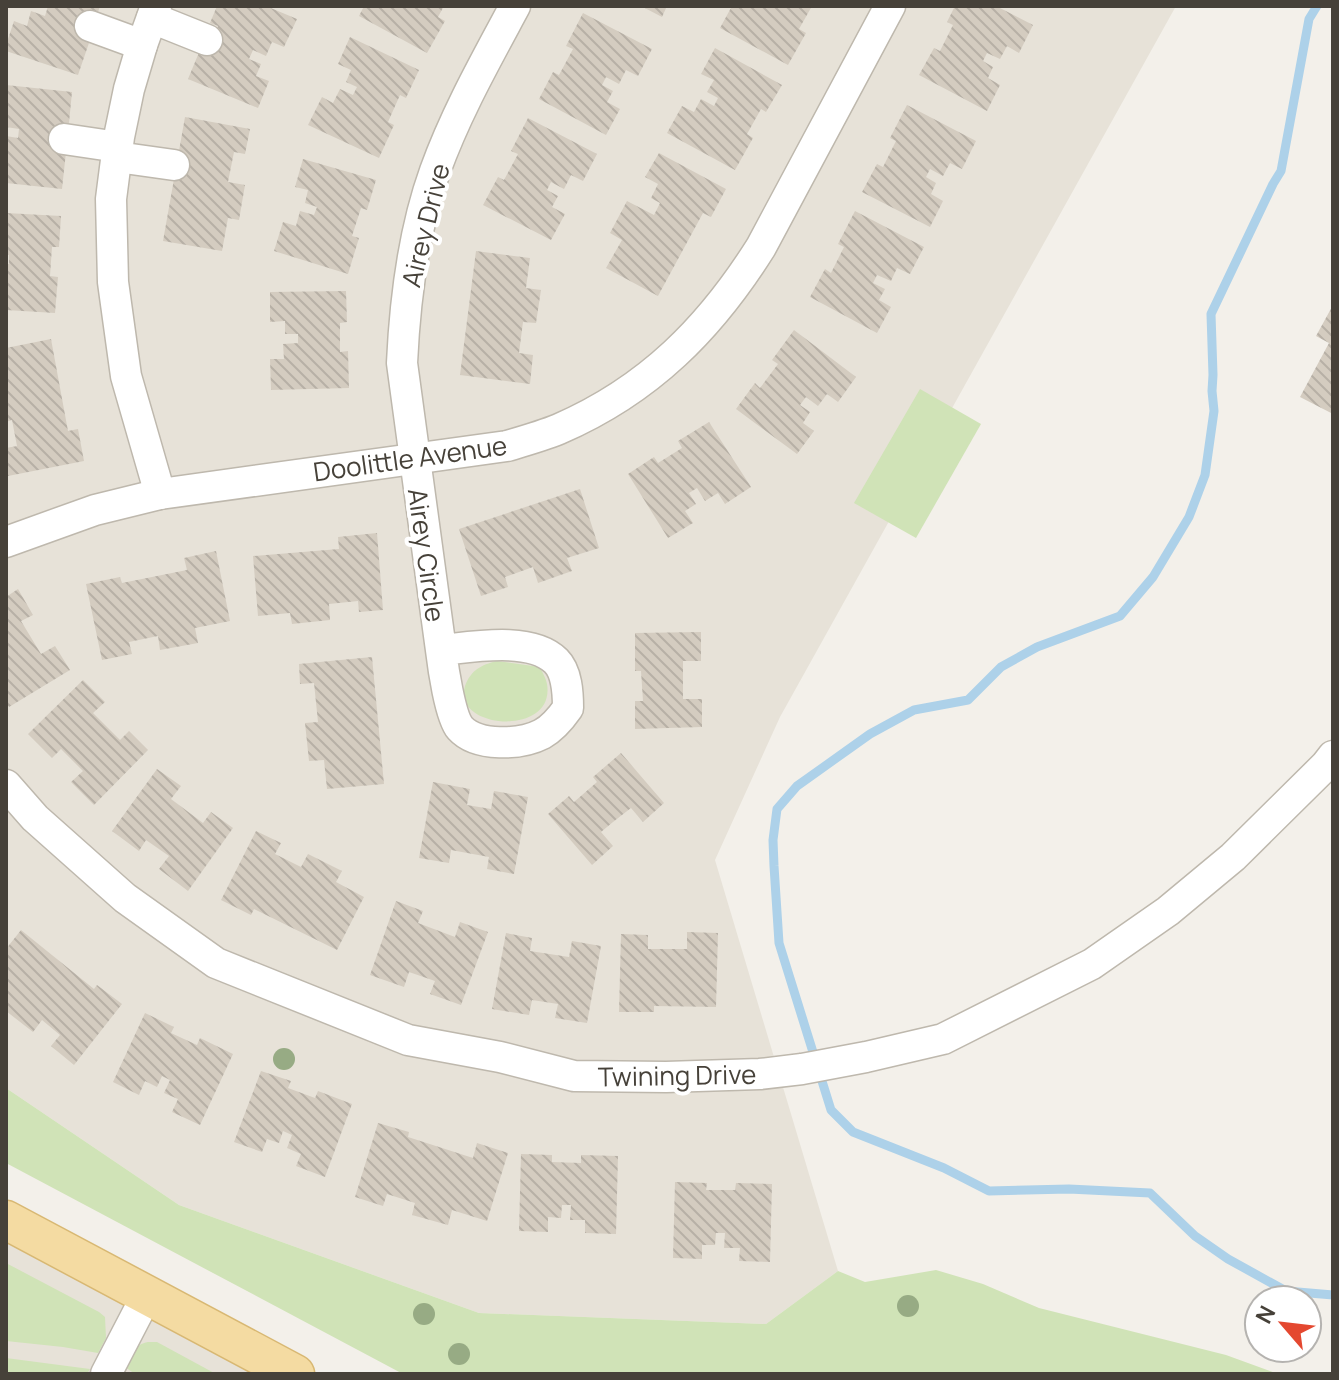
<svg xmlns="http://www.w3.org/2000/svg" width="1339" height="1380" font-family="Manrope,sans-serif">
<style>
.residential{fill:#e7e2d8}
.green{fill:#d0e3b7}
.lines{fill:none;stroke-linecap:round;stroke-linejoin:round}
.stream{stroke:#add1e9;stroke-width:9}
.building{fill:url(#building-back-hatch)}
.minor-casing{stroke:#beb8ad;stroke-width:33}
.major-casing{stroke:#d8b873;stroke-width:41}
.minor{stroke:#fff;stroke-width:30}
.major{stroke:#f4dba2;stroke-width:38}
.tree{fill:#97ab84}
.labels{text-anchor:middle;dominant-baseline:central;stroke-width:8;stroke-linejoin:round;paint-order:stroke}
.street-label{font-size:26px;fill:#464139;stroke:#fff}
</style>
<defs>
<pattern id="building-back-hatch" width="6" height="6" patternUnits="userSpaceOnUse" patternTransform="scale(2)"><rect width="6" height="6" fill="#d4ccc0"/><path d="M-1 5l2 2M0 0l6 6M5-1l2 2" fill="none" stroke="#b7b0a6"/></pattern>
</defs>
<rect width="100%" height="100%" fill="#f3f0ea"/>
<g class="residential">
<path d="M6 6H1176L780 717 715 860 838 1271 766 1324 479 1313 179 1205 6 1088Z"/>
<path d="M6 1220 296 1374H6Z"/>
</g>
<g class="green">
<path d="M920 389 981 424 916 538 854 503Z"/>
<path d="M497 661 540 667C542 672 546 678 547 684 556 738 451 729 465 686 471 670 481 665 497 661Z"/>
<path d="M6 1088 179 1205 479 1313 766 1324 838 1271 865 1282 936 1270 983 1284 1039 1308 1226 1355 1278 1374H403L6 1163Z"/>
<path d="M6 1263 99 1312 105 1317 106 1338 98 1353 63 1347 6 1341Z"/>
<path d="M148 1342H157L216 1374H135L125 1367C131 1355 135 1344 148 1342Z"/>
<path d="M6 1358 90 1369 87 1374H6Z"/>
</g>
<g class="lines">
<path class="stream" d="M1317 6 1309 19 1281 171 1273 184 1211 314 1213 375 1212 391 1214 411 1205 475 1189 517 1153 577 1120 616 1037 647 1001 667 968 700 914 710 870 734 797 786 777 809 773 840 774 866 779 943 831 1110 853 1132 944 1168 989 1191 1069 1189 1150 1193 1195 1236 1228 1259 1286 1291 1333 1295"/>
</g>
<g class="building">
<path d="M48 6H100L98 12 92 10 82 37 90 40 78 75 6 51V45L14 21 27 26 31 11 45 16Z"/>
<path d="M217 6H266L297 19 284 47 272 42 266 56 253 50 249 59 261 64 256 76 269 81 258 108 188 79 200 50 206 52 218 26 210 23Z"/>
<path d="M364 6H444L438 17 445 21 427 53 359 16Z"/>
<path d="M641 6H667L662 17Z"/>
<path d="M732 6H812L799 29 806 33 788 65 720 28Z"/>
<path d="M955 6H996L1033 25 1019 53 1007 46 1000 59 987 53 983 61 993 67 988 78 1000 85 987 111 919 75 934 48 940 51 953 25 947 22Z"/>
<path d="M583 13 652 49 638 76 626 70 619 84 606 77 602 85 613 91 607 102 620 109 606 135 539 99 553 72 559 75 573 49 566 46Z"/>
<path d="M350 37 419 70 406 98 400 95 388 122 394 125 379 158 308 125 322 97 333 103 340 89 353 95 357 87 346 82 351 70 338 64Z"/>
<path d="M715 48 782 85 766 112 761 109 747 134 753 138 735 170 667 133 682 106 694 112 701 99 714 106 718 98 707 92 714 80 701 74Z"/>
<path d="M6 85 72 92 69 123H62L59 151 66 152 62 189 6 183V136L18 138 19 129 6 127 8 114H6Z"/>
<path d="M907 105 976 141 962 169 950 163 943 176 930 169 926 177 936 183 931 194 943 201 930 227 862 192 877 164 883 167 896 141 890 138Z"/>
<path d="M185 117 250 129 245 154 234 152 228 182 245 185 239 220 228 218 222 251 163 241Z"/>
<path d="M528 118 597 154 583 181 571 175 564 189 551 182 547 190 558 196 552 207 565 214 551 240 483 205 498 177 504 180 518 154 511 151Z"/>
<path d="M659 153 726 189 711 217 703 213 658 296 606 268 622 240 610 233 627 201 654 215 660 203 651 198 658 184 645 177Z"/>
<path d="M303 159 376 180 367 210 361 208 352 236 359 238 348 274 274 251 283 222 296 226 300 211 314 215 317 207 305 203 308 190 295 187Z"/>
<path d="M855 211 924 247 910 274 897 268 891 281 877 275 873 283 885 289 879 300 891 307 877 333 810 297 825 269 831 273 844 247 838 244Z"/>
<path d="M6 213 61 216 59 247H52L50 276 58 277 55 313 6 310V264H9V255H6Z"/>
<path d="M476 251 530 258 526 288 541 290 536 323 523 322 519 353 533 355 530 384 460 375Z"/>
<path d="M346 291 347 322 340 323V352L348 351 349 388 271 390 270 359H284L283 344 298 343V334H285V321L270 322V292Z"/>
<path d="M1333 305V414L1300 397 1329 343 1316 336Z"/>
<path d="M794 330 856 377 838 402 827 394 818 406 806 397 800 405 810 412 803 423 814 431 797 454 736 409 755 383 760 388 778 364 772 360Z"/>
<path d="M51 339 68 431 78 429 84 461 8 476 6 448 17 446 12 420 6 422V348Z"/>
<path d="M709 422 751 487 725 504 718 493 705 501 697 488 689 493 696 504 685 511 693 523 668 538 628 474 654 457 658 463 682 448 678 441Z"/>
<path d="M580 489 599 548 567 558 572 571 538 583 533 567 505 577 508 587 481 596 459 529Z"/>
<path d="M377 533 383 610 359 612 358 601 329 604 330 620 292 624 290 613 258 616 253 556 339 549 338 537Z"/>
<path d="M216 551 230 621 195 628 198 643 160 650 158 636 129 642 132 654 102 660 86 584 120 577 122 583 187 570 184 558Z"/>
<path d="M18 589 33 615 21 621 41 654 55 646 70 670 9 707 6 703V597Z"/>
<path d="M701 632V661H683V699H702V727L635 729V701H643L641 671H635V633Z"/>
<path d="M372 657 384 784 327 789 324 760 309 761 305 723 318 722 314 683 300 684 299 664Z"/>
<path d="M83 680 105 702 93 713 120 740 129 731 148 750 94 805 71 782 83 771 61 749 52 758 28 734Z"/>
<path d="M621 753 664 803 643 822 631 808 613 822 601 832 613 846 592 865 548 814 569 796 574 802 597 782 593 777Z"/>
<path d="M157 769 181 786 171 799 203 823 211 812 233 828 188 891 159 869 169 856 146 840 139 851 112 831Z"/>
<path d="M433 782 470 789 467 805 491 809 494 791 528 797 514 874 487 869 489 857 451 850 449 863 419 858Z"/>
<path d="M256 831 281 843 275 854 301 867 308 854 342 871 336 882 364 897 337 950 254 909 251 915 221 900Z"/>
<path d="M396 901 423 911 418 923 455 937 460 922 488 932 461 1005 430 994 435 981 409 972 404 987 370 975Z"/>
<path d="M21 930 94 989 97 985 122 1004 74 1065 51 1046 60 1035 42 1020 33 1032 6 1011V996L8 994 6 993V949Z"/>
<path d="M687 932 718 933 716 1007 654 1006V1012H619L621 934 648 935V949H687Z"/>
<path d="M506 933 532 938 530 951 569 957 572 941 601 946 587 1023 555 1018 558 1004 532 1000 529 1015 492 1009Z"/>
<path d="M145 1013 174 1027 171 1033 197 1045 200 1038 233 1054 200 1125 172 1112 178 1099 164 1093 170 1080 162 1076 157 1087 145 1081 139 1095 113 1082Z"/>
<path d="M261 1071 291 1081 288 1088 315 1098 318 1091 352 1104 325 1177 296 1166 301 1154 287 1148 292 1135 283 1131 279 1143 267 1139 262 1152 234 1142Z"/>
<path d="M378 1123 409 1132 408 1137 473 1158 477 1143 508 1153 487 1221 452 1210 448 1225 412 1215 415 1203 387 1194 383 1206 355 1197Z"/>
<path d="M521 1154 552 1155V1162L581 1163V1155L618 1156 616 1234 585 1233V1220H570L571 1205H562L561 1218 548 1217V1232L519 1231Z"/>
<path d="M675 1182 707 1183 706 1190H735L736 1183 772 1184 770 1262 739 1261 740 1248H724L725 1233H716L715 1245H702V1259L673 1258Z"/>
</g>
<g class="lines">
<g class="minor-casing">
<g id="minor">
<path d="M156 6 142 45 129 89 119 137 111 199 113 282 126 376 160 494"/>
<path d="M152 18 207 40"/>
<path d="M90 26 142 45"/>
<path d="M64 139 118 147"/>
<path d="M117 157 174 165"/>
<path d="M6 542 95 510 160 494 507 446C524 441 542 436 559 429 649 390 710 328 761 247L890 6"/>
<path d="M441 650C472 647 531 636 556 661 567 672 568 693 568 708 561 718 553 728 542 734 521 745 477 747 460 728 450 716 443 667 441 650L402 363C405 298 413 232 435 171 456 113 486 60 515 6"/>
<path d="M6 785 35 818 125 898 216 963 408 1040 500 1057 574 1076 666 1077 760 1074 802 1069 866 1057 943 1039 1092 964 1168 911 1233 857 1326 765 1333 756"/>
<path d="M106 1374 147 1295"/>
</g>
</g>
<g class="major-casing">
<path id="major" d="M6 1220 295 1374"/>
</g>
<use href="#minor" class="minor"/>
<use href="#major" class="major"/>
</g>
<g class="tree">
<circle cx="284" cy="1059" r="11"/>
<circle cx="908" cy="1306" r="11"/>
<circle cx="424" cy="1314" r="11"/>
<circle cx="459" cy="1354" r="11"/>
</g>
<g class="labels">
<g class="street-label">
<text transform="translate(425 225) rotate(-76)">Airey Drive</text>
<text transform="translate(410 458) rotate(-8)">Doolittle Avenue</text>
<text transform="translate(427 555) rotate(82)">Airey Circle</text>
<text transform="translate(677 1075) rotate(-1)">Twining Drive</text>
</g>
</g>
<rect width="1339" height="1380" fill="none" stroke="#464139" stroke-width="16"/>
<g transform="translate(1283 1324) rotate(298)"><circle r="38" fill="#ffffff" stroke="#b5b3b0" stroke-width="2"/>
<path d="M0-6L14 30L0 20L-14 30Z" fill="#e44830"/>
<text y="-12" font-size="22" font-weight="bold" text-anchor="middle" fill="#464139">N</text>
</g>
</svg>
